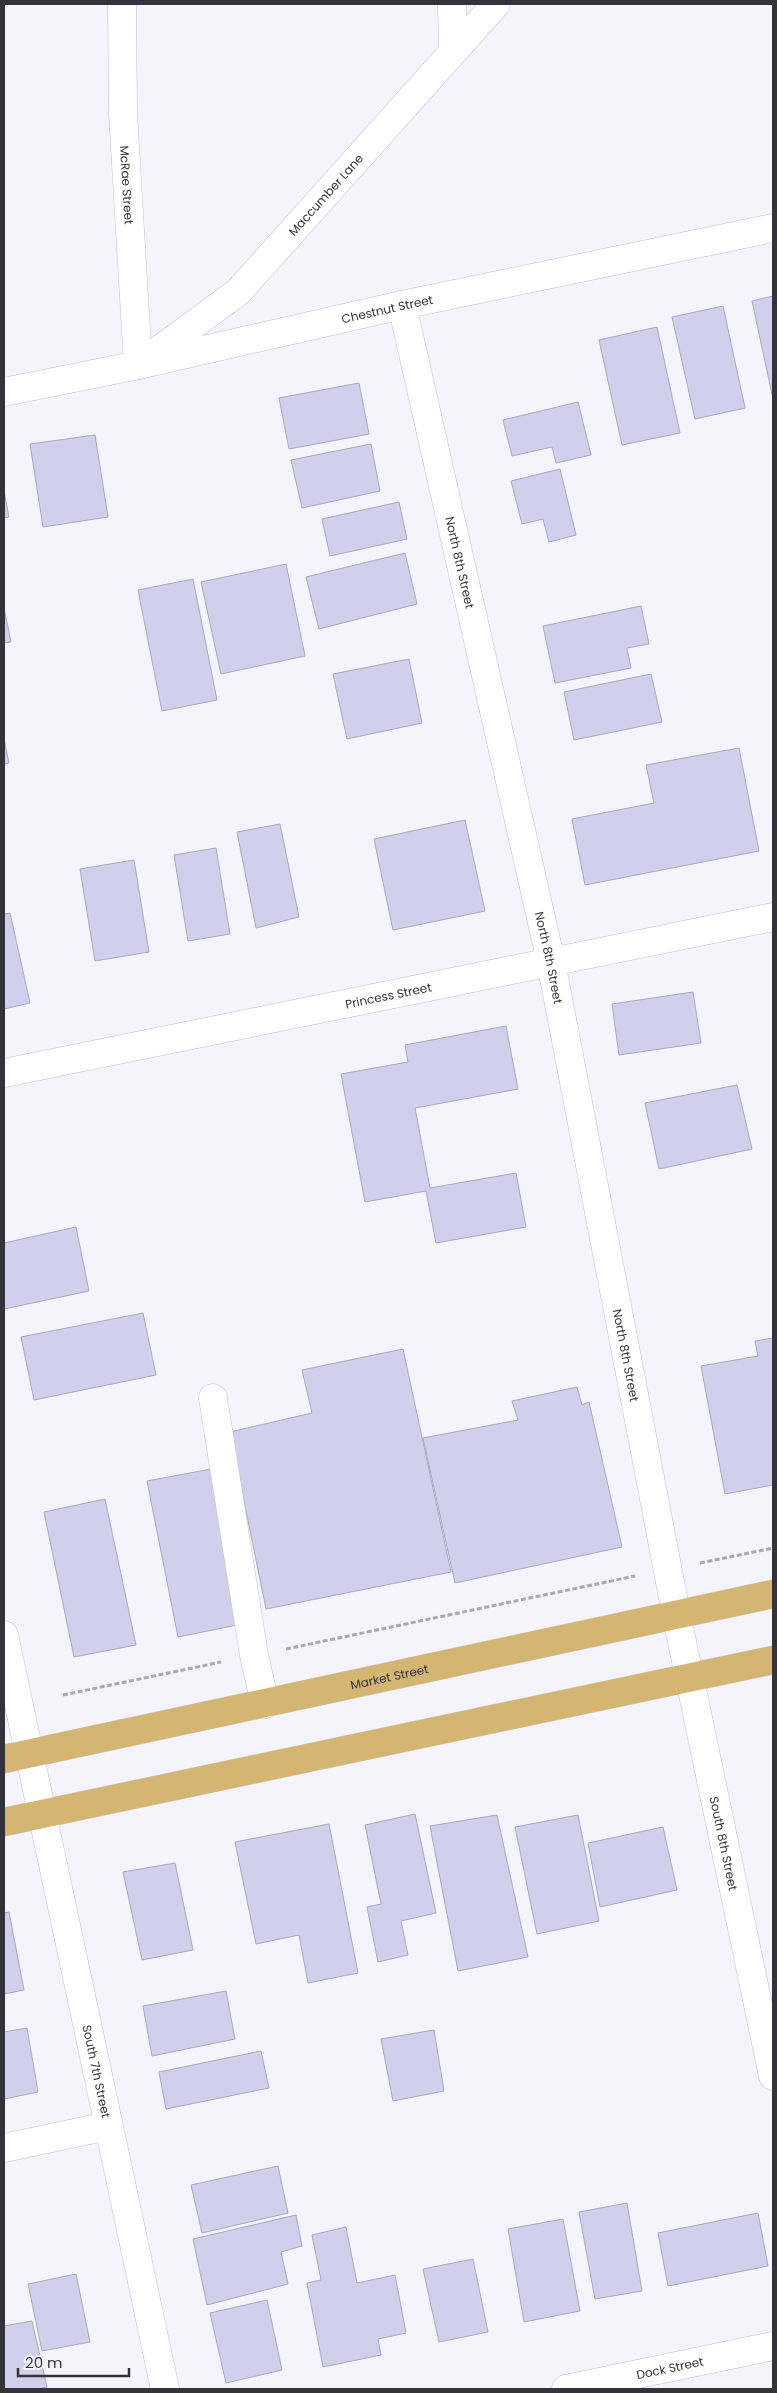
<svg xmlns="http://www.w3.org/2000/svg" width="777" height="2393" font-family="Poppins,sans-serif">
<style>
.building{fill:#d2cfed;stroke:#aaa8bb}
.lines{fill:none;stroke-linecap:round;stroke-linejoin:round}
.minor-casing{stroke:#c1bfd2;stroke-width:29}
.major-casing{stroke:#d2d2d4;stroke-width:29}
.path{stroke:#aaa9b1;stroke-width:3;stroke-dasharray:5 2.5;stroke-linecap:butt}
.minor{stroke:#fff;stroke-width:28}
.major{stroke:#d4b572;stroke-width:28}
.labels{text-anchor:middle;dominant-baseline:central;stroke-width:4;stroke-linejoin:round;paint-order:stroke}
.street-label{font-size:12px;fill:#34333b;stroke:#f5f4fc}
</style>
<rect width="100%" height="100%" fill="#f5f4fc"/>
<g class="building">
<path d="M773 296V399L752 301Z"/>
<path d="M723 306 745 408 695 419 672 317Z"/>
<path d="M657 327 680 433 622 445 599 340Z"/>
<path d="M359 383 369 434 289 449 279 398Z"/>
<path d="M578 402 591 455 556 463 552 447 512 456 503 420Z"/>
<path d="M95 435 108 517 43 527 30 444Z"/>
<path d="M371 444 380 491 302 508 291 460Z"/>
<path d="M560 469 576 535 549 542 543 519 522 524 511 481Z"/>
<path d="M4 491 9 517 4 518Z"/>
<path d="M399 502 407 539 330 556 322 519Z"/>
<path d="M405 553 417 604 319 629 306 577Z"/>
<path d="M286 564 305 656 221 674 201 582Z"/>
<path d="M193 579 217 700 162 711 138 590Z"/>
<path d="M641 606 649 644 627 648 631 668 555 683 543 626Z"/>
<path d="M4 608 11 642 4 643Z"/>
<path d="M409 659 422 723 347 739 333 674Z"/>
<path d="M651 674 662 722 574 740 564 692Z"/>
<path d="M4 739 9 763 4 764Z"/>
<path d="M739 748 759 851 585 885 572 819 654 803 646 765Z"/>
<path d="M465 820 485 911 393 930 374 839Z"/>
<path d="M280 824 299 917 256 928 237 832Z"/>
<path d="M216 848 230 934 188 941 174 855Z"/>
<path d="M134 860 149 952 95 961 80 869Z"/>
<path d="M10 913 30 1003 4 1009V914Z"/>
<path d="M693 992 701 1043 619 1055 612 1004Z"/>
<path d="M506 1026 518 1089 415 1108 430 1188 516 1173 526 1227 436 1243 426 1191 365 1202 341 1074 408 1062 405 1045Z"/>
<path d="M737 1085 752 1149 659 1169 645 1103Z"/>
<path d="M76 1227 89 1291 4 1309V1243Z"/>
<path d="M143 1313 156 1375 34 1400 21 1337Z"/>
<path d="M773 1338V1485L725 1494 701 1366 758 1356 755 1341Z"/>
<path d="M403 1349 451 1572 266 1609 230 1432 312 1413 302 1370Z"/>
<path d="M577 1387 582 1405 589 1402 622 1547 455 1583 423 1438 518 1420 512 1401Z"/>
<path d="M211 1469 242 1624 178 1637 147 1481Z"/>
<path d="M105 1499 136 1645 74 1657 44 1512Z"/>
<path d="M415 1814 436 1913 401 1921 408 1955 378 1962 367 1907 381 1904 365 1825Z"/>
<path d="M497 1815 528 1957 458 1971 430 1826Z"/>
<path d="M578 1815 599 1921 537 1934 515 1827Z"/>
<path d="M329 1824 358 1973 308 1983 299 1935 256 1944 235 1842Z"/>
<path d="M663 1827 677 1890 600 1907 588 1843Z"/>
<path d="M175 1863 193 1950 142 1960 123 1872Z"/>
<path d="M9 1912 24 1990 4 1994V1913Z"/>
<path d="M226 1991 235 2039 152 2056 143 2006Z"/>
<path d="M27 2028 38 2092 4 2099V2032Z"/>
<path d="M434 2030 444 2091 393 2101 381 2039Z"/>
<path d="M261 2051 269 2088 166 2109 159 2072Z"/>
<path d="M278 2166 288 2213 202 2233 191 2185Z"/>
<path d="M627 2203 642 2291 595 2299 579 2212Z"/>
<path d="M758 2213 768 2266 668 2286 658 2233Z"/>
<path d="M296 2215 302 2246 281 2252 288 2284 207 2305 193 2239Z"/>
<path d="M563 2219 580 2311 524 2322 508 2229Z"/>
<path d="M346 2227 357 2283 395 2275 406 2333 378 2339 381 2355 323 2367 307 2283 321 2280 312 2235Z"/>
<path d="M473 2259 488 2332 439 2342 423 2269Z"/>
<path d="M76 2274 90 2342 42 2351 28 2284Z"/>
<path d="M267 2300 282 2370 226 2383 210 2313Z"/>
<path d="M32 2321 47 2387 39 2389H4V2326Z"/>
</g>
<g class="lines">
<g class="minor-casing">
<g id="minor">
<path id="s1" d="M122 4 123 113 138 365"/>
<path d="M452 4 453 51"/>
<path id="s2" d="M402 305 551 962 676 1613 773 2076"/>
<path id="s3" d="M147 359 238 292 496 4"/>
<path id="s4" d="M4 392 138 365 402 305 773 228"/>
<path id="s5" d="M4 1073 773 917"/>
<path d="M213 1398 254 1655 265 1704"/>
<path id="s6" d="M4 1635 165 2389"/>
<path d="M4 2148 108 2126"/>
<path id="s7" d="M566 2389 773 2346"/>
</g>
</g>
<g class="major-casing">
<g id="major">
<path id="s8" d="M4 1759 773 1594"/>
<path d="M4 1822 773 1660"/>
</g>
</g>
<g class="path">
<path d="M700 1563 773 1548"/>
<path d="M286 1649 635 1576"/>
<path d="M63 1695 221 1662"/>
</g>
<use href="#minor" class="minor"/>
<use href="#major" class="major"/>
</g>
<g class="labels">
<g class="street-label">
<text stroke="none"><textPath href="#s1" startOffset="181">McRae Street</textPath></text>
<text stroke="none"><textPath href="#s3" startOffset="244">Maccumber Lane</textPath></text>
<text stroke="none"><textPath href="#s4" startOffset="392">Chestnut Street</textPath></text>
<text stroke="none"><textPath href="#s2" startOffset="264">North 8th Street</textPath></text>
<text stroke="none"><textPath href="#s2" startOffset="669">North 8th Street</textPath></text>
<text stroke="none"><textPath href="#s5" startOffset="392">Princess Street</textPath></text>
<text stroke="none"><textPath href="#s2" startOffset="1074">North 8th Street</textPath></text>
<text stroke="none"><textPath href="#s8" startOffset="394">Market Street</textPath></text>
<text stroke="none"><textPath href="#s2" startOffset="1572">South 8th Street</textPath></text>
<text stroke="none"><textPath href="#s6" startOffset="446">South 7th Street</textPath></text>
<text stroke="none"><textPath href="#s7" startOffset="106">Dock Street</textPath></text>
</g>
</g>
<rect width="777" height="2393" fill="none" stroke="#34333b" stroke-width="10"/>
<path d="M18 2368v8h111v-8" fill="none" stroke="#34333b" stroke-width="2.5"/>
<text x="25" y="2368" font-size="15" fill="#34333b" stroke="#f5f4fc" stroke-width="4" paint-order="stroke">20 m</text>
</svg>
